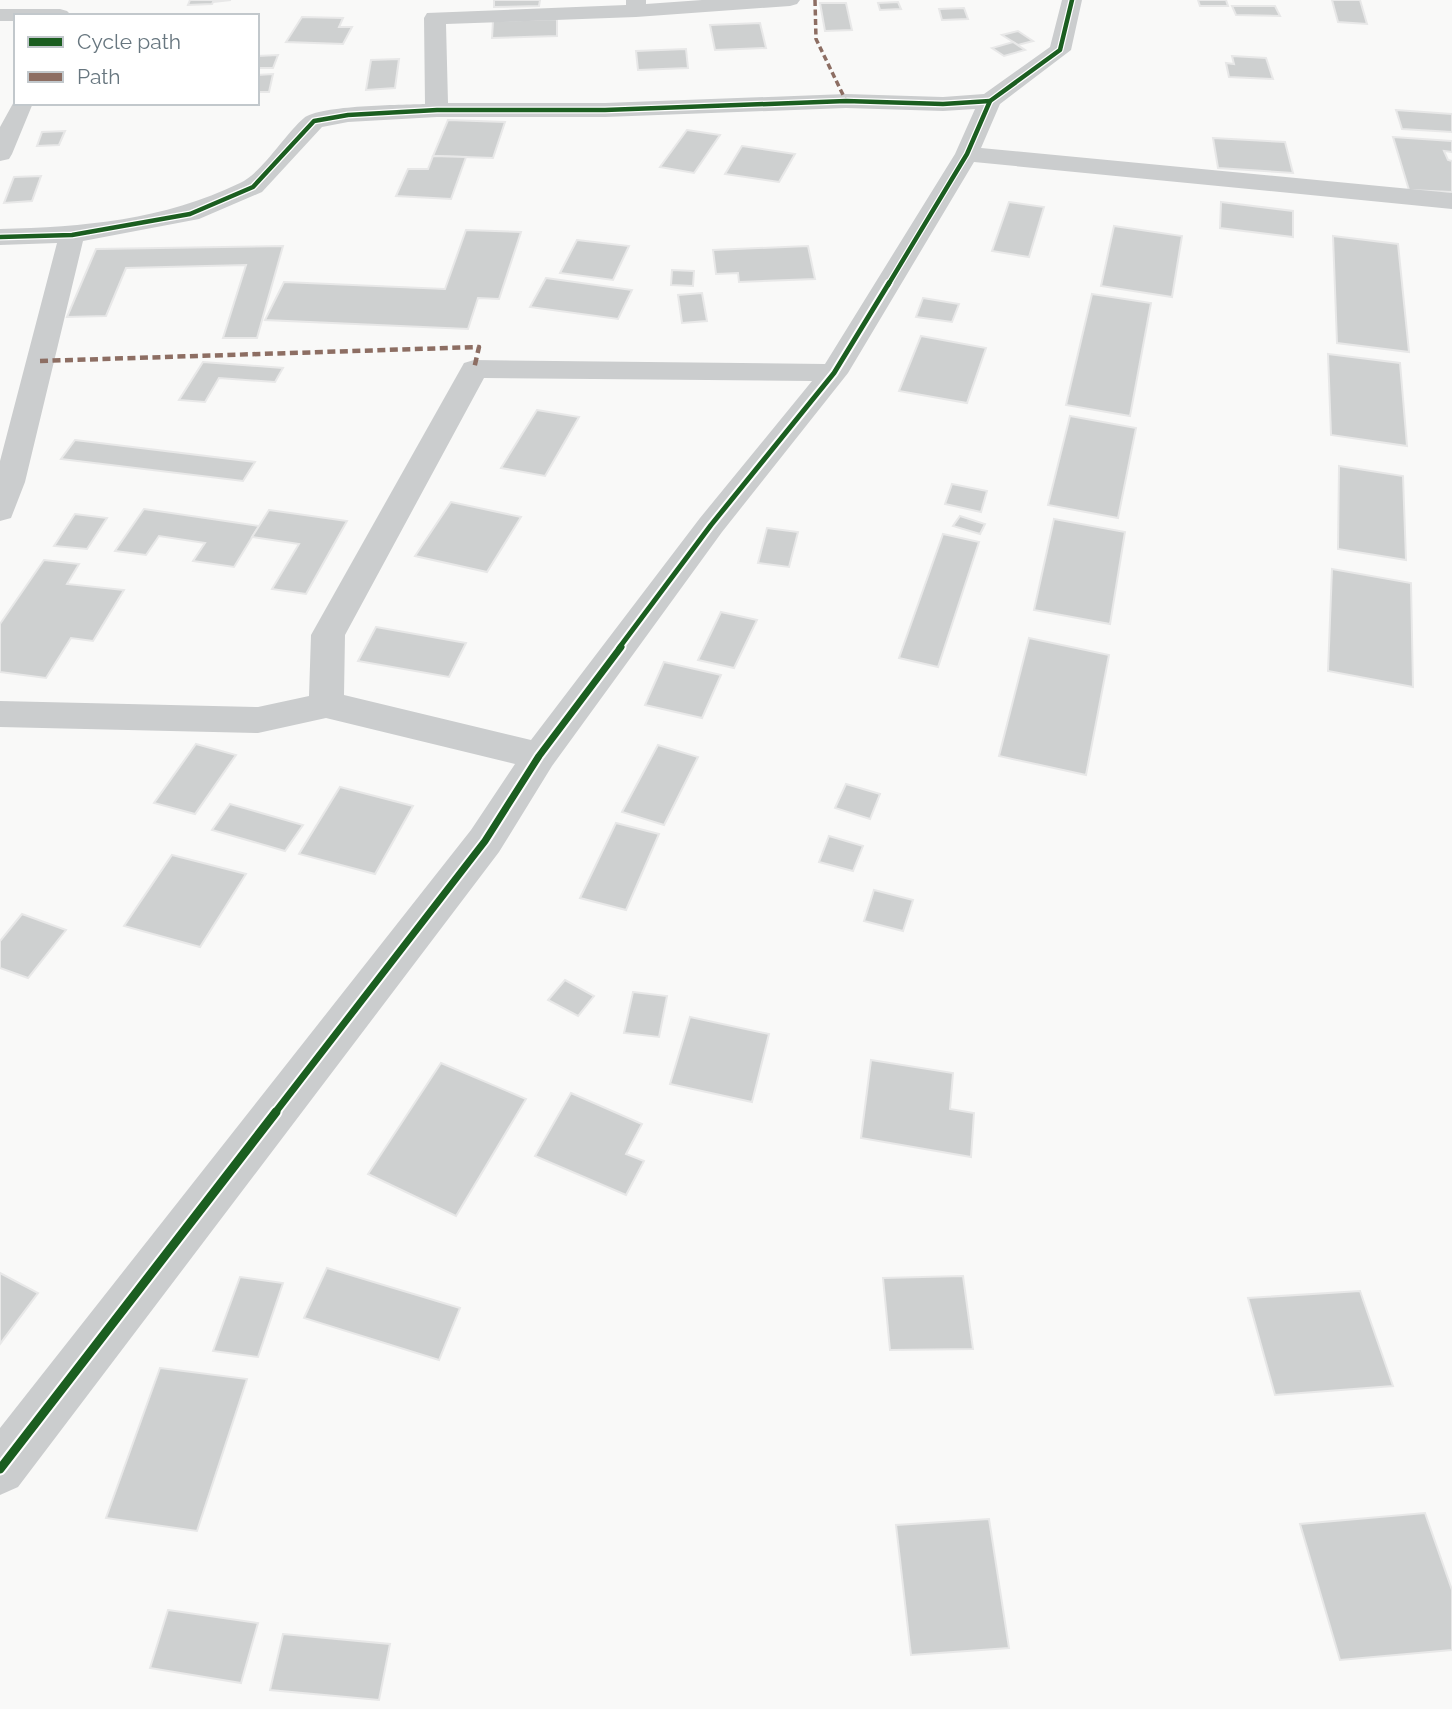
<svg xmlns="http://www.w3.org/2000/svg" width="1452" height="1709" font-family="Raleway,sans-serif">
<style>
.building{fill:#ced0d0;stroke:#e8e8e8;stroke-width:2}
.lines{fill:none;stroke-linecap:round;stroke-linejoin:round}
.street{fill:#cbcdce;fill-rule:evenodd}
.quiet-far1{stroke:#8d6e63;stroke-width:3.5;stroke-dasharray:6 3.5;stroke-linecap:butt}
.quiet{stroke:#8d6e63;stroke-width:4.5;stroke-dasharray:8 4.5;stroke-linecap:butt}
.cycleway-far3-casing{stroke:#fff;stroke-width:7}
.cycleway-far2-casing{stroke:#fff;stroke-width:9}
.cycleway-far1-casing{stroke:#fff;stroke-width:11}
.cycleway-casing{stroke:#fff;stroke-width:13}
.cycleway-far3{stroke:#1b5e20;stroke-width:4.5}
.cycleway-far2{stroke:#1b5e20;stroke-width:5}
.cycleway-far1{stroke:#1b5e20;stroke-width:7}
.cycleway{stroke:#1b5e20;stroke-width:9}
</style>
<rect width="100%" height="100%" fill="#f9f9f8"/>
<g class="building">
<path d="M190 0H231L213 2 212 4 188 5Z"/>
<path d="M494 0H540L539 6 494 7Z"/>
<path d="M1198 0H1226L1228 6H1200Z"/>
<path d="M1332 0H1360L1367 24 1338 22Z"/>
<path d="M898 2 901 9 880 10 878 3Z"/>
<path d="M820 3H846L852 30 825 31Z"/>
<path d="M1232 6H1275L1280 16 1236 15Z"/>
<path d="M964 8 968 19 942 20 939 9Z"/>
<path d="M302 17 343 18 339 27H352L343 44 286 42Z"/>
<path d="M557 19V36L492 38 493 21Z"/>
<path d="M760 23 766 48 715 50 710 25Z"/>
<path d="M1018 31 1033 41 1018 45 1002 35Z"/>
<path d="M1013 42 1025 50 1004 56 992 48Z"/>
<path d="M686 49 688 68 638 70 636 51Z"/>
<path d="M278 55 273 68H257V56Z"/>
<path d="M1232 56 1266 58 1273 79 1229 77 1226 63 1234 64Z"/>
<path d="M399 59 395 88 366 90 371 60Z"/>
<path d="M273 74 269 92H257V75Z"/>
<path d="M1396 110 1452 114V132L1402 129Z"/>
<path d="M448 120 505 122 493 158 433 156Z"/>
<path d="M687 130 720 135 694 173 660 167Z"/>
<path d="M65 131 59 145 37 146 42 132Z"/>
<path d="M1393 137 1452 141V152L1444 151 1448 160 1452 161V192L1409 190Z"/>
<path d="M1213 138 1285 142 1293 173 1218 168Z"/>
<path d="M742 146 795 154 779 182 725 174Z"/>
<path d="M433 156 466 157 451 199 396 196 408 169H428Z"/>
<path d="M41 176 32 201 4 203 14 177Z"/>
<path d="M1009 202 1044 207 1029 257 992 251Z"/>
<path d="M1221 202 1293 211V237L1220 228Z"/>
<path d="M1114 226 1182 236 1172 297 1101 286Z"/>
<path d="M466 230 521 232 499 299 478 298 468 329 265 320 284 282 445 289Z"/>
<path d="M1333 236 1398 244 1409 352 1337 343Z"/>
<path d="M577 240 629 246 613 280 560 273Z"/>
<path d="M283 246 257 338H223L246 265 126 268 106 316 67 317 96 249Z"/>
<path d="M808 246 815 279 739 282 738 273 716 274 713 250Z"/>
<path d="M672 270 694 271 693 286 671 285Z"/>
<path d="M546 278 632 290 618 319 530 307Z"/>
<path d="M702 293 707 321 682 323 678 295Z"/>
<path d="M1092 294 1151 303 1130 416 1066 405Z"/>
<path d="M923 298 959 304 952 322 916 317Z"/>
<path d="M921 336 986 348 967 403 899 391Z"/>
<path d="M1328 354 1400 363 1407 446 1331 435Z"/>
<path d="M203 362 283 368 275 382 219 378 205 402 179 400Z"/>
<path d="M537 410 579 417 545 476 501 468Z"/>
<path d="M1070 416 1136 428 1118 518 1048 505Z"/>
<path d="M75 440 255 462 243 481 61 459Z"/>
<path d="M1339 466 1403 476 1406 560 1338 549Z"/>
<path d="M952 484 987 491 981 512 945 504Z"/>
<path d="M451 502 521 517 487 572 415 556Z"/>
<path d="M144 509 259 526 234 567 193 561 205 543 159 536 146 555 115 551Z"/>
<path d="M269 510 347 521 306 594 272 589 299 544 252 537Z"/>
<path d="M75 514 107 518 87 549 54 546Z"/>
<path d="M960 516 985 524 980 534 953 526Z"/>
<path d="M1054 519 1125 532 1110 624 1034 610Z"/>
<path d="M767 528 798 532 789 567 758 563Z"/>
<path d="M943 534 979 542 938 667 899 658Z"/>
<path d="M44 560 79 564 67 584 124 590 93 641 71 638 46 678 0 672V624Z"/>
<path d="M1332 569 1411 583 1413 687 1328 671Z"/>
<path d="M721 612 757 620 734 668 698 660Z"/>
<path d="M376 627 466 643 449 677 358 661Z"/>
<path d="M1029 638 1109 655 1086 775 999 756Z"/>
<path d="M664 662 721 675 702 718 645 705Z"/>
<path d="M196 744 236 755 195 814 154 803Z"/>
<path d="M658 745 698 757 664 825 622 812Z"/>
<path d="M846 784 880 794 870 819 835 808Z"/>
<path d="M340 787 413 806 375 874 299 854Z"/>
<path d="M230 804 303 825 285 851 212 830Z"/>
<path d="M616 823 659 834 626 910 580 898Z"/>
<path d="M829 836 863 846 853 871 819 862Z"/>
<path d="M172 855 246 874 200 947 124 926Z"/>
<path d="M874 890 913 900 903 931 864 921Z"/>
<path d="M22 914 66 930 28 978 0 968V941Z"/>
<path d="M565 980 594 996 578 1016 548 1000Z"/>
<path d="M633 992 667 996 659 1037 624 1033Z"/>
<path d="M690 1017 769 1034 752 1102 670 1084Z"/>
<path d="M871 1060 953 1073 950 1109 974 1113 971 1157 861 1138Z"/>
<path d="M441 1063 526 1099 456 1216 368 1174Z"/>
<path d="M571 1093 642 1124 626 1154 644 1161 626 1195 535 1156Z"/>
<path d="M327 1268 460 1308 439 1360 304 1318Z"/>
<path d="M0 1273 38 1293 0 1344Z"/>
<path d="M963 1276 973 1349 890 1350 883 1278Z"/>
<path d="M240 1277 283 1283 258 1357 213 1351Z"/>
<path d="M1360 1291 1393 1386 1275 1395 1248 1298Z"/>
<path d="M160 1368 247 1379 197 1531 106 1518Z"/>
<path d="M1425 1513 1452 1590V1650L1340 1660 1300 1524Z"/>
<path d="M989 1519 1009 1648 911 1655 896 1525Z"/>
<path d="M168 1610 258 1623 241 1683 150 1668Z"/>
<path d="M283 1634 390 1644 379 1700 270 1690Z"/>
</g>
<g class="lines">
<g class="street">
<path d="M626 0H646V4L702 0H800L797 4 790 6 636 17 446 24 448 103H605L846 94 943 97 984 94 1050 47 1062 0H1082L1071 50 1000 104 981 148 1452 193V209L974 162 848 373 722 532 552 766 499 852 18 1487 0 1495V1428L471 830 515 764 326 718 258 733 0 727V701L258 707 309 696 311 635 464 363 474 360 825 364 955 154 975 109 943 111 846 108 605 117H437L348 122 322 127 262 192 199 219 83 241 25 482 11 518 0 521V461L57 243 0 245V229C83 227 164 220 240 183 261 174 285 134 304 118 320 105 402 105 425 104L424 18 427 13 626 5ZM484 378 812 381 700 518 531 740 344 695 345 635Z"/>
<path d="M0 9H60L67 11 71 15 16 16V21H0Z"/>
<path d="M16 98V103H33L12 154 9 159 0 161V127Z"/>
</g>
<path class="quiet-far1" d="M815 0 816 39 846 101"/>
<path class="quiet" d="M40 361 479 347 474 369"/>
<g class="cycleway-far3-casing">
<g id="cycleway-far3">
<path d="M0 237 72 235 190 214 253 187 314 121 348 115 437 110H605L846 101 943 104 990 101"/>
<path d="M888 285 967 154 990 101 1060 50 1072 0"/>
</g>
</g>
<g class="cycleway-far2-casing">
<path id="cycleway-far2" d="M619 648 711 525 834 373 889 283"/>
</g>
<g class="cycleway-far1-casing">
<path id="cycleway-far1" d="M274 1114 485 841 539 756 621 647"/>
</g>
<g class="cycleway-casing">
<path id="cycleway" d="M0 1469 276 1112"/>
</g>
<use href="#cycleway-far3" class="cycleway-far3"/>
<use href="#cycleway-far2" class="cycleway-far2"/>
<use href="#cycleway-far1" class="cycleway-far1"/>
<use href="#cycleway" class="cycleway"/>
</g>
<rect x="14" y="14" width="245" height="91" fill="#ffffff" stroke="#c2c8cc" stroke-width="2"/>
<rect x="28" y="37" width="35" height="10" fill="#1b5e20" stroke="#c2c8cc" stroke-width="2"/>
<text x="77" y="49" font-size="21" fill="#67767f">Cycle path</text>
<rect x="28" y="72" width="35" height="10" fill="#8d6e63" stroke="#c2c8cc" stroke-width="2"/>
<text x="77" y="84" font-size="21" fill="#67767f">Path</text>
</svg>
